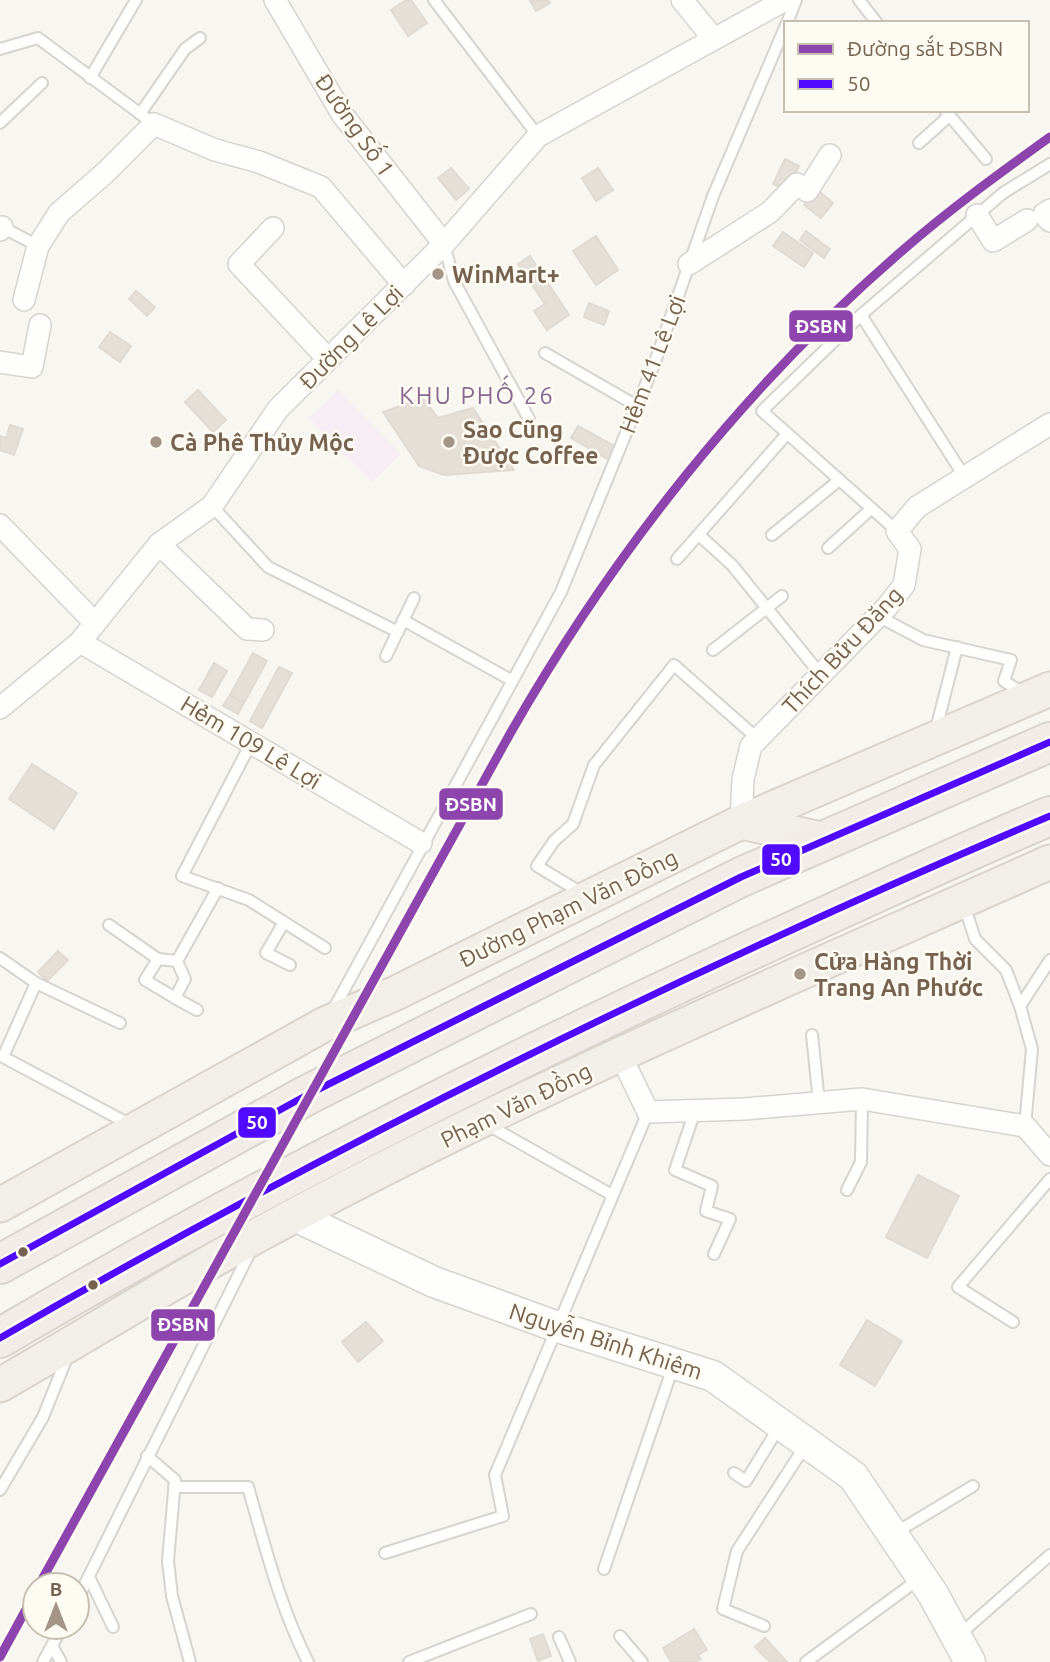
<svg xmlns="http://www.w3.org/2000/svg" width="1050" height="1662" font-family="Ubuntu,sans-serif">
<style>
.education{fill:#f6eef4}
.building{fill:#e4dfd7;stroke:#e0dad2;stroke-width:2}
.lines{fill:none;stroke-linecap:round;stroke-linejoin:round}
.lane-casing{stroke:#d7d3ce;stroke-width:14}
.street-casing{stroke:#d7d3ce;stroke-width:24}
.secondary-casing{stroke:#d8d3cd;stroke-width:33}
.primary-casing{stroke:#d9d3cc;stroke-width:37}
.highway-casing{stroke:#d9d3cc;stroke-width:42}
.lane{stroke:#fefefd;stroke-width:10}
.street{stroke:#fefefd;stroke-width:21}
.secondary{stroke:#fefefd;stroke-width:30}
.primary{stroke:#f2efe8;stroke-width:33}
.highway{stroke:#f1ece8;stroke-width:38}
.bus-1-casing{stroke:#fefbf3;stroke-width:12}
.bus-1{stroke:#4f0aff;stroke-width:7}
.rail-1-casing{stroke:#fefbf3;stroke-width:14}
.rail-1{stroke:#8e44ad;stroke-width:9}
.poi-dot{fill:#a39688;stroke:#fefbf3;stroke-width:2.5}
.bus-dot{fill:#756250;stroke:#fefbf3;stroke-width:2.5}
.labels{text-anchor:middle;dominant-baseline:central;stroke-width:5;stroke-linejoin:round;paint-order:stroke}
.street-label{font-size:23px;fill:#756250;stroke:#fefbf3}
.poi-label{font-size:23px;font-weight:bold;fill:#756250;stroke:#fefbf3;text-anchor:start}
.neighbourhood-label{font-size:24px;letter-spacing:2px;fill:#886990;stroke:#fefbf3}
.line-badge{stroke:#fefbf3;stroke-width:2.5}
.badge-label{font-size:19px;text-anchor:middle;font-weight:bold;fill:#fff}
</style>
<rect width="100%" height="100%" fill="#f8f6f0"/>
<path class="education" d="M338 390 401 454 372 482 309 418Z"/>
<g class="building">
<path d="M406 0H411L427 23 408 36 391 10Z"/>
<path d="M548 0 550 3 536 11 530 1Z"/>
<path d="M785 159 799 166 788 191 773 184Z"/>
<path d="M451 168 469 189 456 200 438 178Z"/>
<path d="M598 168 613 190 596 201 582 178Z"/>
<path d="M816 189 833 203 821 218 804 205Z"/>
<path d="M806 231 830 249 824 258 800 240Z"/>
<path d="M783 232 813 253 804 267 773 246Z"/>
<path d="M596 236 618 270 596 285 573 251Z"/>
<path d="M530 256 569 315 547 330 534 311 545 304 518 264Z"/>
<path d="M136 291 155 307 147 316 129 299Z"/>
<path d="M589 303 609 311 604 325 584 317Z"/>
<path d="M110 332 131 346 120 362 99 347Z"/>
<path d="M198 390 226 420 213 432 185 402Z"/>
<path d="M423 398 438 418 473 408 514 470 444 475 419 466 383 412Z"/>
<path d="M10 425 23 429 14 455 0 450V436L6 438Z"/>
<path d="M578 426 616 447 609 460 571 438Z"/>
<path d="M253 653 267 661 244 703 230 695Z"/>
<path d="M214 663 227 671 212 697 199 690Z"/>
<path d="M279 667 292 673 262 728 250 721Z"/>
<path d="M230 695 244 703 238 714 223 706Z"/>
<path d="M32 764 77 793 54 829 9 799Z"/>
<path d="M58 951 68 960 47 981 38 972Z"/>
<path d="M918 1175 959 1196 927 1258 886 1237Z"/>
<path d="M867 1320 902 1341 875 1386 840 1365Z"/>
<path d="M366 1322 383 1341 358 1362 342 1342Z"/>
<path d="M694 1629 707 1650 698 1655 701 1659 696 1662H671L663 1648Z"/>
<path d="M543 1634 551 1656 538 1661 530 1639Z"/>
<path d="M765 1638 787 1662H770L755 1647Z"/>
</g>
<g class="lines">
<g class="lane-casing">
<g id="lane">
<path d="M434 0 538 136"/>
<path d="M859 0 877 23"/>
<path d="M787 23 796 0"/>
<path d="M0 49 38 38 154 124"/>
<path d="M90 78 136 0"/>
<path d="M945 110 986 159"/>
<path d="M140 114 185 49 200 38"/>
<path d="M0 123 42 83"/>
<path d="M919 143 949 116"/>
<path d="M0 226 38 246"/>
<path d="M444 244 454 281 529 419"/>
<path d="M861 315 762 411 897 531"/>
<path d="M545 353 637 406"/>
<path d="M964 476 861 315 1003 193 1050 164"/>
<path d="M212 506 268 567 398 632"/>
<path d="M699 535 732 565 821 675"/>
<path d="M772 535 838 481"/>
<path d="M828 548 871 509"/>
<path d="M677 559 786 435"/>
<path d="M878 616 923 640 1011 660 1004 681 1023 693"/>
<path d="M403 620 511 680"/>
<path d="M713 650 782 596"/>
<path d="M386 656 414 598"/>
<path d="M935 733 957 647"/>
<path d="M251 743 182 876 249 900 325 948"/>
<path d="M585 895 537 866 554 841 573 824 594 765 674 665 758 739"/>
<path d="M964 904 975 939 1006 970 1020 1006 1032 1049 1025 1126"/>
<path d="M284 922 266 953 290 965"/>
<path d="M109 925 158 959 177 961"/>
<path d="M0 958 36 983 120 1023"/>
<path d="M158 959 145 980 175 998"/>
<path d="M36 983 3 1057 131 1125"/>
<path d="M1020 1006 1050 960"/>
<path d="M197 1010 175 998 185 979 177 961 218 888"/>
<path d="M332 1012 561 592 655 362 713 196 786 25"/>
<path d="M812 1035 819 1102"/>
<path d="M695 1111 675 1170 712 1186 706 1211 730 1219 714 1254"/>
<path d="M488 1125 612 1195"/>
<path d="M847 1190 861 1162 862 1099"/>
<path d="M1013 1322 958 1287 1050 1179"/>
<path d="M147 1456 175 1480 168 1561 172 1596 190 1662"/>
<path d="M734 1473 746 1481 779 1427"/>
<path d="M174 1487H248C265 1546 280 1607 308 1662"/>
<path d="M0 1490 43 1417 68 1355"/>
<path d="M895 1533 973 1486"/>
<path d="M385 1553 503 1516 495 1475 648 1112"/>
<path d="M604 1569 673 1367"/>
<path d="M89 1577 113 1627"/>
<path d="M77 1600 252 1248"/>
<path d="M764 1626 723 1609 737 1551 805 1446"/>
<path d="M959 1635 1050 1555"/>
<path d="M620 1636 642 1662"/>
<path d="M559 1637 570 1662"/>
<path d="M52 1646 61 1662"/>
<path d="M43 1662 62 1627"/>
<path d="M409 1662 531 1614"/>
<path d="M806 1662 919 1579"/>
</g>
</g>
<g class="street-casing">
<g id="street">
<path d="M275 0 342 114 444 244"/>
<path d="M682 0 714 39"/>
<path d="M1050 210 1044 214 1050 221"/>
<path d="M977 215 993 241 1027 220"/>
<path d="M273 228 239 264 328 359"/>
<path d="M0 230 2 227"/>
<path d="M689 264 770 212 797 184 807 191 830 155"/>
<path d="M24 300 38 246 59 213 106 172 154 124 215 150 259 162 321 187 404 285"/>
<path d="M0 362 32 367 40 325"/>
<path d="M0 525 95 623"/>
<path d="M159 544 247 629 263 630"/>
<path d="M80 642 421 843"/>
<path d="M0 708 80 642 159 544 212 506 278 409 444 244 538 136 785 0"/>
<path d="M741 822 743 779 751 746 887 607 904 585 910 549 897 531 917 507 1050 424"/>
<path d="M620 1054 648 1112 744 1109 862 1099 1025 1126 1050 1155"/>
</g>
</g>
<g class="secondary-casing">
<path id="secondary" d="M295 1216 434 1282 555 1326 713 1376 853 1476 933 1594 970 1662"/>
</g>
<g class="primary-casing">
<g id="primary">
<path d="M741 822 826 840"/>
<path d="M0 1205 325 1024 396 993 741 822 1050 689"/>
<path d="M0 1385C87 1335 172 1282 260 1234 516 1094 784 981 1050 862"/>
</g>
</g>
<g class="highway-casing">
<g id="highway">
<path d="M0 1264 307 1095 741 877 1050 742"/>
<path d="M0 1338C238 1197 487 1072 738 956 842 909 945 860 1050 816"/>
</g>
</g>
<use href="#lane" class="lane"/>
<use href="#street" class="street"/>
<use href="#secondary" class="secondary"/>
<use href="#primary" class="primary"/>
<use href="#highway" class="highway"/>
<g class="bus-1-casing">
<g id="bus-1">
<path d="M0 1264 307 1095 741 877 1050 742"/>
<path d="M0 1338C338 1142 690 969 1050 816"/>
</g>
</g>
<use href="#bus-1" class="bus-1"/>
<g class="rail-1-casing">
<g id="rail-1">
<path d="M39 1585 511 732C614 552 746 385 903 250 950 209 1000 173 1050 137"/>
<path d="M0 1657 35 1593"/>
</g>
</g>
<use href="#rail-1" class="rail-1"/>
</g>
<g class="poi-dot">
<circle cx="438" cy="274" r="7"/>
<circle cx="156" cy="442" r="7"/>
<circle cx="449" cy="442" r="7"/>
<circle cx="800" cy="974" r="7"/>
</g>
<g class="bus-dot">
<circle cx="23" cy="1252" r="6"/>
<circle cx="93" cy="1285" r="6"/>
</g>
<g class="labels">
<g class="street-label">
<text transform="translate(355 125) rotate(55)">Đường Số 1</text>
<text transform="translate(351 337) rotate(-45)">Đường Lê Lợi</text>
<text transform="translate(652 364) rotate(-69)">Hẻm 41 Lê Lợi</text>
<text transform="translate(842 650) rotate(-47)">Thích Bửu Đăng</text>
<text transform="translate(251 742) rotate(31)">Hẻm 109 Lê Lợi</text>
<text transform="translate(568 908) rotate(-26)">Đường Phạm Văn Đồng</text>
<text transform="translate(516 1105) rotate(-26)">Phạm Văn Đồng</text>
<text transform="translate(606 1341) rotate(18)">Nguyễn Bỉnh Khiêm</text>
</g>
<g class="poi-label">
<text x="452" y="274">WinMart+</text>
<text x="463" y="429">Sao Cũng<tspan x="463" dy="26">Được Coffee</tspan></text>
<text x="170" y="442">Cà Phê Thủy Mộc</text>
<text x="814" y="961">Cửa Hàng Thời<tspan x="814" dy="26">Trang An Phước</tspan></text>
</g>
<g class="neighbourhood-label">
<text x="477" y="395">KHU PHỐ 26</text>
</g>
</g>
<g class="line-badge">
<rect x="788" y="309" width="66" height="34" rx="7" fill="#8e44ad"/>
<rect x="438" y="787" width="66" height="34" rx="7" fill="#8e44ad"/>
<rect x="761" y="843" width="40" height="33" rx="7" fill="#4f0aff"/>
<rect x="237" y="1106" width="40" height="33" rx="7" fill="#4f0aff"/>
<rect x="150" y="1308" width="66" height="34" rx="7" fill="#8e44ad"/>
</g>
<g class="badge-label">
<text x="821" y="333">ĐSBN</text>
<text x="471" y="811">ĐSBN</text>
<text x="781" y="866">50</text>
<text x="257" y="1129">50</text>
<text x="183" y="1331">ĐSBN</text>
</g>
<rect x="784" y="21" width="245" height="91" fill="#fefbf3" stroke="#c7beb2" stroke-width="2"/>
<rect x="798" y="44" width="35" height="10" fill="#8e44ad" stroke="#c7beb2" stroke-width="2"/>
<text x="847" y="56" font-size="21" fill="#756250">Đường sắt ĐSBN</text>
<rect x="798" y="79" width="35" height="10" fill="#4f0aff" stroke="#c7beb2" stroke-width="2"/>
<text x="847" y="91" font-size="21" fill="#756250">50</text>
<g transform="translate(56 1606)"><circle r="33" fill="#fefbf3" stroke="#c7beb2" stroke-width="2"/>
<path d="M0-5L12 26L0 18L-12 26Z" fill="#a39688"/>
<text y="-10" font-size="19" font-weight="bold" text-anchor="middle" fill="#756250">B</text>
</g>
</svg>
